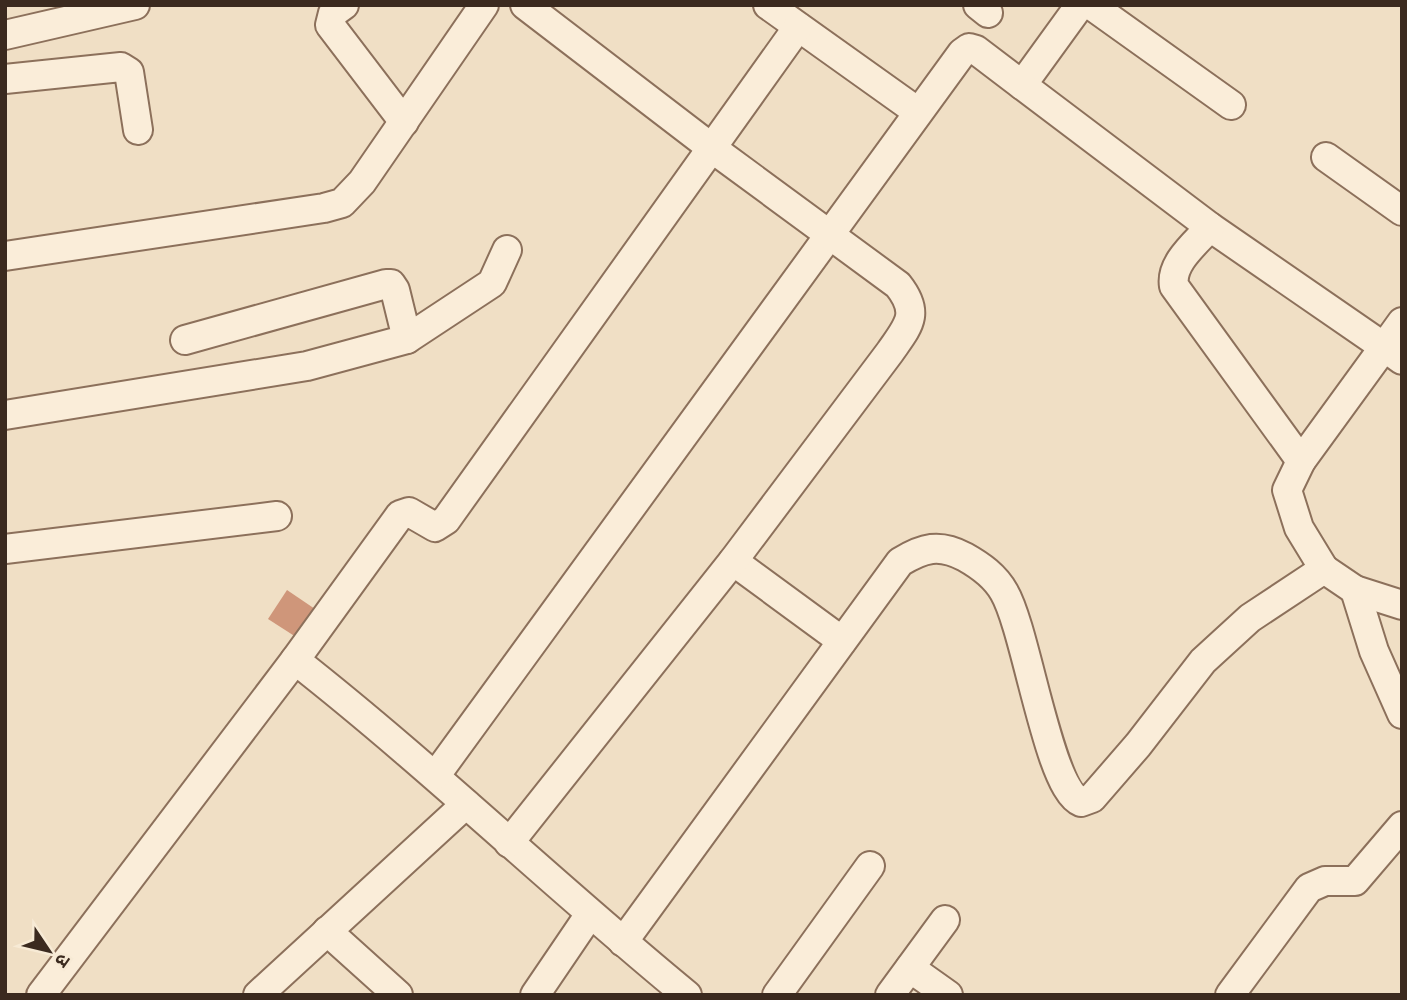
<svg xmlns="http://www.w3.org/2000/svg" width="1407" height="1000" font-family="'PT Serif','Noto Sans Devanagari',serif">
<style>
.building{fill:#cf967a}
.lines{fill:none;stroke-linecap:round;stroke-linejoin:round}
.street-casing{stroke:#8c705b;stroke-width:32}
.street{stroke:#faedd9;stroke-width:28}
</style>
<rect width="100%" height="100%" fill="#f0dfc5"/>
<path class="building" d="M287 590 315 609 296 637 268 619Z"/>
<g class="lines">
<g class="street-casing">
<g id="street">
<path d="M344 5 333 13 330 25 404 122"/>
<path d="M768 5 918 112"/>
<path d="M978 5 988 13"/>
<path d="M1080 5 1022 85 1210 227 1384 347 1301 461 1287 490 1299 528 1324 569"/>
<path d="M1091 5 1231 105"/>
<path d="M5 35 135 5"/>
<path d="M5 79 121 67 129 72 138 130"/>
<path d="M1326 157 1402 211"/>
<path d="M1210 227C1196 243 1170 263 1174 286L1301 461"/>
<path d="M5 256 324 208 342 203 362 182 484 5"/>
<path d="M1402 322 1384 347 1402 360"/>
<path d="M407 339 492 283 507 250"/>
<path d="M5 415 307 366 407 339 395 290 391 284H386L185 340"/>
<path d="M5 549 277 516"/>
<path d="M733 561 842 641"/>
<path d="M1355 590 1374 651 1402 714"/>
<path d="M295 660C430 766 554 886 687 995"/>
<path d="M436 775 962 53 969 48 976 50 1022 85"/>
<path d="M509 843 733 561 890 352C908 326 921 314 898 285L713 149 525 5"/>
<path d="M327 931 398 995"/>
<path d="M623 942 900 562C923 548 939 543 965 557 981 566 995 576 1004 592 1027 631 1048 789 1081 802L1092 798 1138 745 1203 661 1250 618 1324 569 1355 590 1402 605"/>
<path d="M910 968 948 995"/>
<path d="M41 995 295 660 400 515 409 512 435 527 446 520 798 27"/>
<path d="M258 995 466 804"/>
<path d="M535 995 590 914"/>
<path d="M777 995 870 866"/>
<path d="M890 995 945 920"/>
<path d="M1230 995 1309 888 1325 881H1355L1402 826"/>
</g>
</g>
<use href="#street" class="street"/>
</g>
<rect width="1407" height="1000" fill="none" stroke="#3b2a1f" stroke-width="14"/>
<g transform="translate(49 951) rotate(125)" stroke="#f7ead5" stroke-width="5" paint-order="stroke">
<path d="M0-5L12 26L0 18L-12 26Z" fill="#3b2a1f"/>
<text y="-10" font-size="19" font-weight="bold" text-anchor="middle" fill="#3b2a1f">उ</text>
</g>
</svg>
